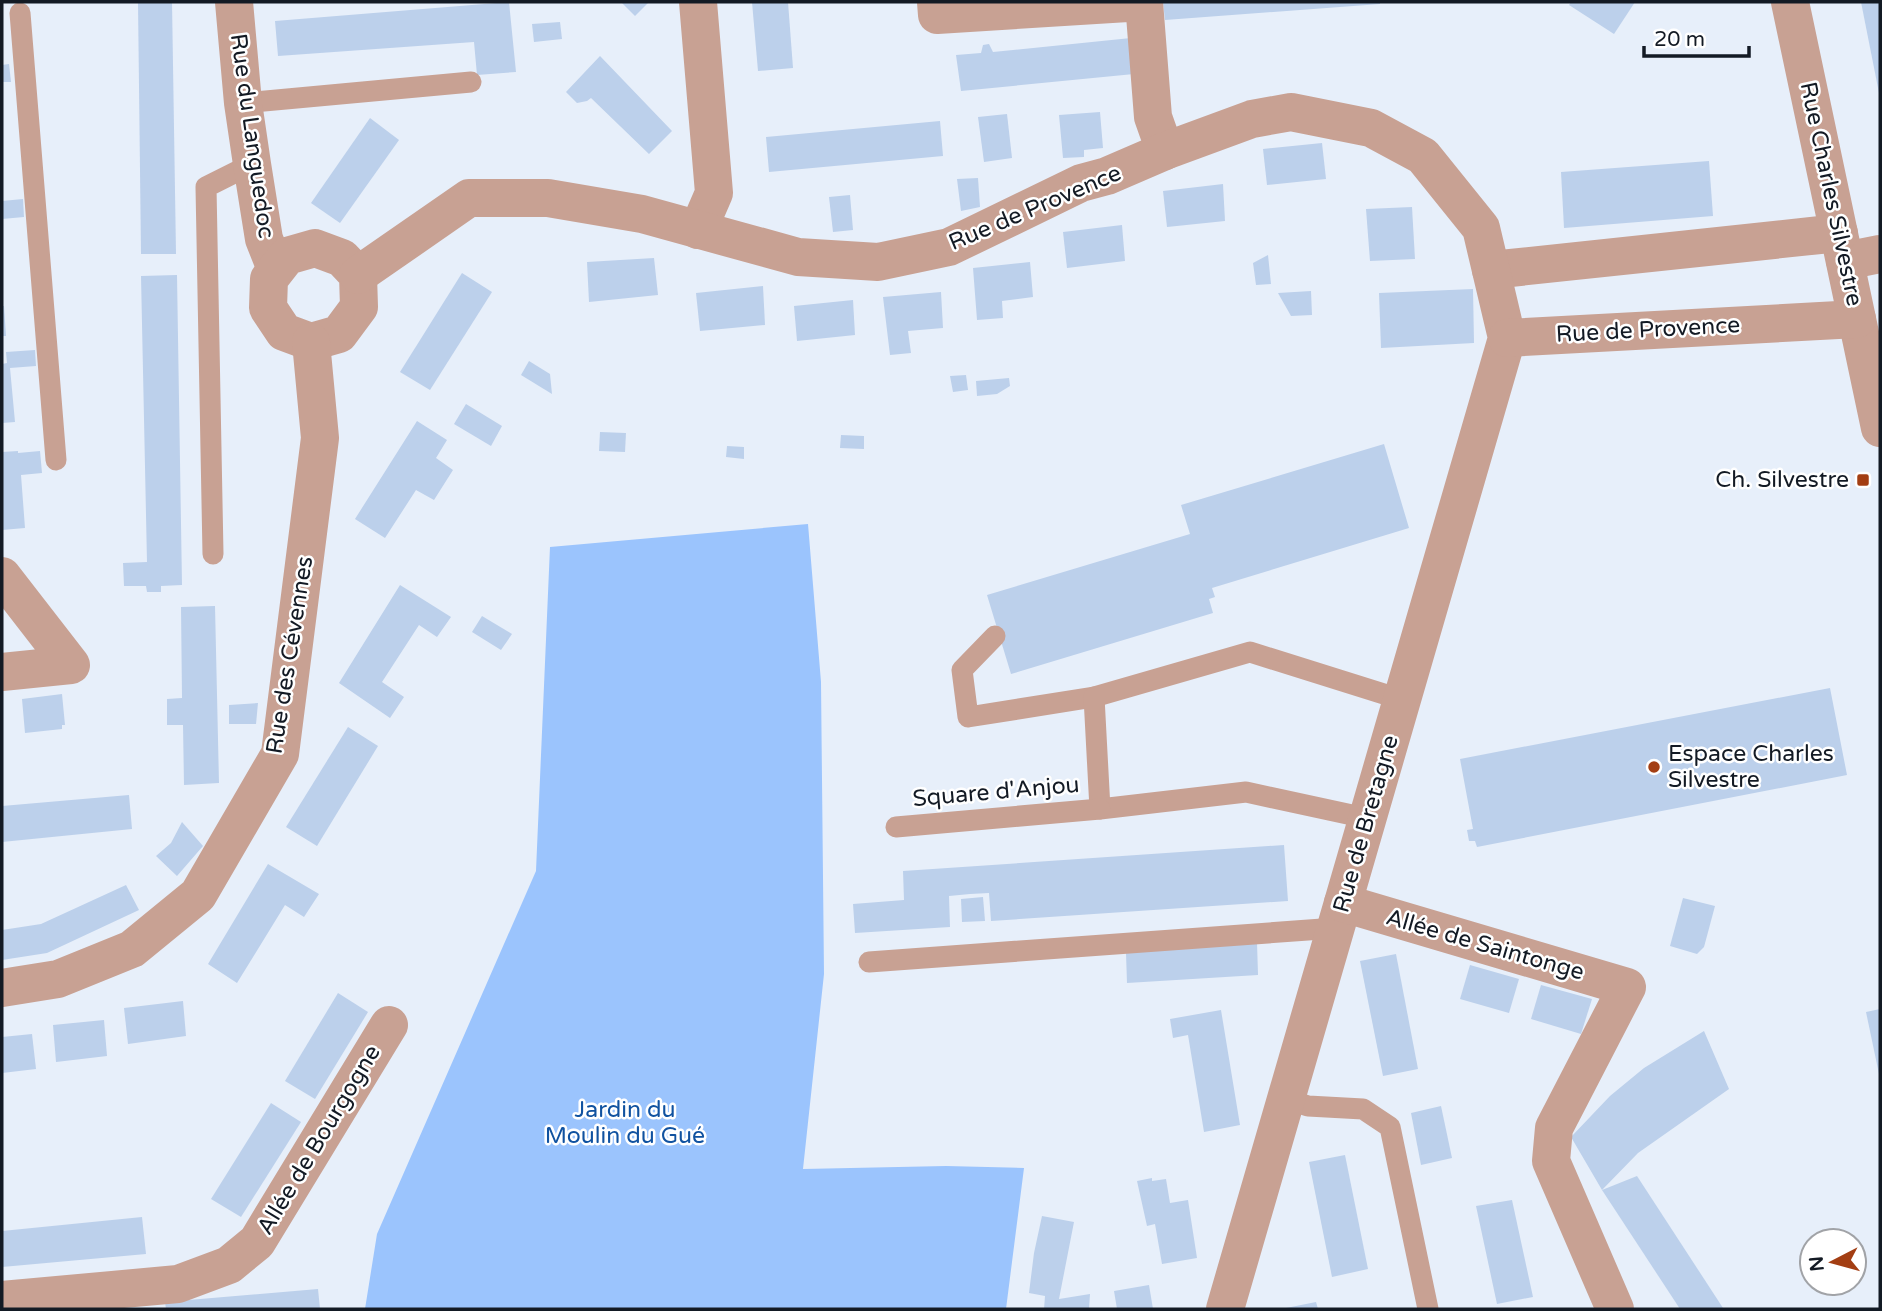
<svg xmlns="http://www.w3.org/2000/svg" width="1882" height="1311" font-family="'Varela Round',sans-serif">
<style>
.green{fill:#9bc4fd}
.building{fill:#bcd0eb}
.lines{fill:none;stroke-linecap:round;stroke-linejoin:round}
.service{stroke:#c8a193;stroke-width:21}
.minor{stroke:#c8a193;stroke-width:38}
.poi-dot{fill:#a33e13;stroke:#fff;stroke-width:2.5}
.labels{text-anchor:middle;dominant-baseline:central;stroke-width:5;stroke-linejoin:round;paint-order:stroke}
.street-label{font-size:23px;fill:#131a24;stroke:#fff}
.poi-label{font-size:23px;fill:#131a24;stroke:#fff;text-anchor:end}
.park-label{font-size:23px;fill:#1052a0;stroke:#fff}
</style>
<rect width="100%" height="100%" fill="#e7effa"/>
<path class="green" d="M808 524 821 682 824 974 803 1169 946 1166 1024 1168 1006 1309H365L377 1234 536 871 550 547Z"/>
<g class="building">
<path d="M138 2H172L176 254H141Z"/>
<path d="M509 2 516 72 477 75 474 42 278 56 275 21Z"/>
<path d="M621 2H649L635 16Z"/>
<path d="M752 2H788L793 68 758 71Z"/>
<path d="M1163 2H1380V4L1165 20Z"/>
<path d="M1571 2H1635L1614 34 1569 5Z"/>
<path d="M1861 2H1880V93H1879Z"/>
<path d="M560 22 562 39 534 42 532 24Z"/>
<path d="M1131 38 1134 74 961 91 956 55 981 53 983 45 989 44 993 52Z"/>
<path d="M600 56 672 131 649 154 591 98 587 101 577 103 566 92Z"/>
<path d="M9 64 11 82H2V65Z"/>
<path d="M1100 112 1103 148 1084 150V157L1063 158 1059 115Z"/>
<path d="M1007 114 1012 158 984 162 978 117Z"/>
<path d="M370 118 399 140 340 223 311 203Z"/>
<path d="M940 121 943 156 769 172 766 137Z"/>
<path d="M1322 143 1326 179 1267 185 1263 149Z"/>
<path d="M1709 161 1713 216 1564 228 1561 172Z"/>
<path d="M978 178 980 207 961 211 957 179Z"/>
<path d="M1223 184 1225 221 1167 227 1163 191Z"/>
<path d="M850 195 853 230 833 232 829 197Z"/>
<path d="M23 199 24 217 2 219V201Z"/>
<path d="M1412 207 1415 259 1370 261 1366 209Z"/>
<path d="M1122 225 1125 261 1067 268 1063 232Z"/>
<path d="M1268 255 1271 284 1256 285 1253 263Z"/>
<path d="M654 258 658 295 589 302 587 262Z"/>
<path d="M1030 262 1033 297 1002 301 1003 318 977 320 973 268Z"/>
<path d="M462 273 492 292 430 390 400 372Z"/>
<path d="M177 275 182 585 161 586V592H147L146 586H124L123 563 147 562 141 276Z"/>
<path d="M763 286 765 325 700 331 696 293Z"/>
<path d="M1473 289 1474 343 1381 348 1379 293Z"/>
<path d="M1311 291 1312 315 1291 316 1278 293Z"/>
<path d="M941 292 943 328 908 331 911 353 890 355 883 297Z"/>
<path d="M853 300 855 335 797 341 794 306Z"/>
<path d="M2 306H4L6 336H2Z"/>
<path d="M35 350 36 366 10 368 15 422 2 423V364L7 363 6 352Z"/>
<path d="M529 361 550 374 552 394 521 375Z"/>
<path d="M966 375 968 390 953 392 950 376Z"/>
<path d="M1009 378 1010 386 997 394 977 396 976 381Z"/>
<path d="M466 404 502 426 491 446 454 424Z"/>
<path d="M417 421 447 440 436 458 453 470 434 500 416 490 385 538 355 519Z"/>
<path d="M600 432 626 433 625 452 599 451Z"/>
<path d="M841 435 864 436V449L840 448Z"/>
<path d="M1384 444 1409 528 1212 588 1215 597 1209 599 1213 613 1011 674 987 595 1190 534 1181 505Z"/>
<path d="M727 446 744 447V459L726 457Z"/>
<path d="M18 451V453L40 451 42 473 21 475 25 528 2 530V452Z"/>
<path d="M400 585 451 617 437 637 419 625 382 682 404 697 390 718 339 683Z"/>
<path d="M215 606 219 783 184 785 183 725H167V699L182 698 181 607Z"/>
<path d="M482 616 512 634 501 650 472 632Z"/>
<path d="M1830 688 1847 775 1477 847 1475 841H1469L1467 830 1473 829 1460 759Z"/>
<path d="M62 694 65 725H62V729L25 733 22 699Z"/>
<path d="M258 703 256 724H229V705Z"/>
<path d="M348 727 378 746 317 846 286 827Z"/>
<path d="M129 795 132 829 2 842V806Z"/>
<path d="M182 822 203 846 177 876 156 856 171 843Z"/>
<path d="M1284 845 1288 901 991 921 989 893 970 894 949 896 950 927 855 933 853 904 904 900 903 871Z"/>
<path d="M268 864 319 894 304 917 285 905 237 983 208 964Z"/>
<path d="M126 885 139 910 47 953 2 960V930L41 924Z"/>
<path d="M983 897 985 921 962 922 961 899Z"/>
<path d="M1683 898 1715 906 1704 947 1697 954 1670 946Z"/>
<path d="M1257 943 1258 975 1127 983 1126 953Z"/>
<path d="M1396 954 1418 1069 1383 1076 1360 961Z"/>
<path d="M1470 965 1519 979 1509 1013 1460 999Z"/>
<path d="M1541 985 1592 999 1581 1034 1531 1019Z"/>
<path d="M338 993 368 1012 315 1099 285 1081Z"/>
<path d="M183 1001 186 1036 128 1044 124 1008Z"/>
<path d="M1880 1009V1074H1879L1866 1012Z"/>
<path d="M1221 1010 1240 1125 1204 1132 1188 1035 1173 1038 1170 1019Z"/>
<path d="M104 1020 107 1056 56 1062 53 1025Z"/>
<path d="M1704 1031 1729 1089 1638 1153 1602 1190 1571 1137 1610 1096 1644 1068Z"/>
<path d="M32 1034 36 1069 2 1073V1037Z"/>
<path d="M271 1103 301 1122 241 1217 211 1199Z"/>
<path d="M1441 1106 1452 1158 1421 1165 1411 1113Z"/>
<path d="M1345 1155 1368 1269 1332 1277 1309 1162Z"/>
<path d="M1637 1176 1723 1308 1721 1309H1680L1602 1190Z"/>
<path d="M1152 1178V1181L1166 1179 1170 1203 1188 1200 1197 1258 1162 1264 1155 1224 1147 1226 1137 1181Z"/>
<path d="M1512 1200 1533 1297 1497 1304 1476 1206Z"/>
<path d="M1042 1216 1074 1222 1059 1299 1090 1294 1089 1309H1044L1045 1296 1029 1293 1034 1253Z"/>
<path d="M142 1217 146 1254 2 1267V1231Z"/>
<path d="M1149 1285 1153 1309H1117L1114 1291Z"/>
<path d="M318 1289 320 1309H166L165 1302Z"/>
<path d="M1316 1302 1318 1309H1287L1286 1308Z"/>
</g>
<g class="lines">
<g class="service">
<path d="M20 13 56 460"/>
<path d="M243 103 471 82"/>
<path d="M213 554 206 187 252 164"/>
<path d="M995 636 962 670 968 717 1094 697"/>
<path d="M1366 818 1246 792 1100 809 1094 697 1250 652 1403 700"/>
<path d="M896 827 1100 809"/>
<path d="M869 962 1336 928"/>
<path d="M1286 1099 1308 1106 1363 1109 1390 1127 1428 1309"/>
</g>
<g class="minor">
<path d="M234 2 243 103 252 164 264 239 276 269"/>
<path d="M936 2 937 15 1144 2 1153 117 1165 151"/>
<path d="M1790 2 1880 428"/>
<path d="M698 230 714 193 698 2"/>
<path d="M315 248 342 258 358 275 359 307 339 334 311 342 284 332 268 308 269 279 287 256Z"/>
<path d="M1845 261 1880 254"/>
<path d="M1491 270 1839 233"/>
<path d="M358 275 469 198H548L642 214 798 257 878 262 949 247 1081 183 1107 176 1165 151 1252 119 1291 112 1371 128 1423 156 1481 228 1507 338 1225 1309"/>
<path d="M1507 338 1857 319"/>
<path d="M2 576 71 665 2 672"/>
<path d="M1343 903 1627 987 1554 1128 1551 1161 1615 1309"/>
<path d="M2 988 58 979 132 949 198 895 280 754 320 438 311 342"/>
<path d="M2 1300 178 1284 229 1265 257 1242 389 1025"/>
</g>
</g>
<g class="poi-dot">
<rect x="1856" y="473" width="14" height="14" rx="3.5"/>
<circle cx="1654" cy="767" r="7"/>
</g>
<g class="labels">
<g class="street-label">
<text transform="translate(252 136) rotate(82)">Rue du Languedoc</text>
<text transform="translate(1831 194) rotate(78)">Rue Charles Silvestre</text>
<text transform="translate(1035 208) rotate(-23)">Rue de Provence</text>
<text transform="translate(1648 330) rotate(-3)">Rue de Provence</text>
<text transform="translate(290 655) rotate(-81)">Rue des Cévennes</text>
<text transform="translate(996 792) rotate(-5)">Square d'Anjou</text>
<text transform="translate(1366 824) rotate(-74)">Rue de Bretagne</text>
<text transform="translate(1485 945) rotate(16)">Allée de Saintonge</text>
<text transform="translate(319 1140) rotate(-59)">Allée de Bourgogne</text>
</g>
<g class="poi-label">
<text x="1849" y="480">Ch. Silvestre</text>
<text x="1668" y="754" text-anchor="start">Espace Charles<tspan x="1668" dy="26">Silvestre</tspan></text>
</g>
<g class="park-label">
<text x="625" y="1110">Jardin du<tspan x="625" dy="26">Moulin du Gué</tspan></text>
</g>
</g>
<rect width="1882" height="1311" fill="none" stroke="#131a24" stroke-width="7"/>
<g transform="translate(1833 1262) rotate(264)"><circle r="33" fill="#ffffff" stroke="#a1a3a7" stroke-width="2"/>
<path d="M0-5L12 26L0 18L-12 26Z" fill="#a33e13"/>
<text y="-10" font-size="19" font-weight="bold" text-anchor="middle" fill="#131a24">N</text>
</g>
<path d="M1644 46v10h105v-10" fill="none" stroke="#131a24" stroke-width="3.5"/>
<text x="1654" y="46" font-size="21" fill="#131a24" stroke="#ffffff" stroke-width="5" paint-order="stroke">20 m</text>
</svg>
